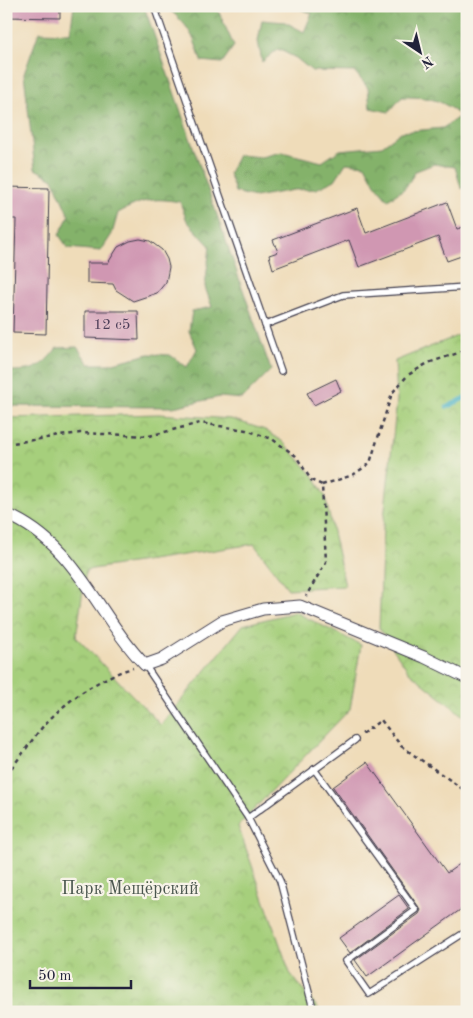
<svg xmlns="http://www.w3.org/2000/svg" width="473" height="1018" font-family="'Old Standard TT',serif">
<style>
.forest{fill:url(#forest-crowns);stroke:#536a53}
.park{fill:url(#park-crowns);stroke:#64785b}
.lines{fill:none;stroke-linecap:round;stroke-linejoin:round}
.stream{stroke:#46b1c4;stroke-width:4.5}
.building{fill:#d097b2}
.lane-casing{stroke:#413e4e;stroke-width:8}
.street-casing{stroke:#413e4e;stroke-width:13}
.path{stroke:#413e4e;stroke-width:2.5;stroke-dasharray:4 4;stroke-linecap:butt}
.lane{stroke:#fff;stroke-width:5.5}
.street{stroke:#fff;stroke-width:11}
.labels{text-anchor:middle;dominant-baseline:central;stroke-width:4.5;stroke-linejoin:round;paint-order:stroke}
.number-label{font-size:15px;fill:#4e3f59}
.park-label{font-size:18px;fill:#4a564e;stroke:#f7f3e8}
</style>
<defs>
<pattern id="forest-crowns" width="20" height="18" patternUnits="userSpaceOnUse" patternTransform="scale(1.25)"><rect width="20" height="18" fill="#84b26b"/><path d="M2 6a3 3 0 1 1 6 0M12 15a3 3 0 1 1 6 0" fill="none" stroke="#6c9059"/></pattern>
<pattern id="park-crowns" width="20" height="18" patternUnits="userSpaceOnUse" patternTransform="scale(1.25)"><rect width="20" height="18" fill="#a6cf7b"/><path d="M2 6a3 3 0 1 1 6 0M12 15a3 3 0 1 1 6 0" fill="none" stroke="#8fb16b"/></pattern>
</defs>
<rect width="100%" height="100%" fill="#f7f3e8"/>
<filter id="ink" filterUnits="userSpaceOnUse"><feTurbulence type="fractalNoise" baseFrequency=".02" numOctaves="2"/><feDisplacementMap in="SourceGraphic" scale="10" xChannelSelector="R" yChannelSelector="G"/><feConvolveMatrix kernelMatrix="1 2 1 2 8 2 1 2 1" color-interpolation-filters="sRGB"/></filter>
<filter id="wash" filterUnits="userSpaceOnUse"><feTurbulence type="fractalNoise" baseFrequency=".0096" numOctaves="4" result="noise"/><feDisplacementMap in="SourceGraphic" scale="20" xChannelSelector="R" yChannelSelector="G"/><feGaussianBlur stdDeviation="1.12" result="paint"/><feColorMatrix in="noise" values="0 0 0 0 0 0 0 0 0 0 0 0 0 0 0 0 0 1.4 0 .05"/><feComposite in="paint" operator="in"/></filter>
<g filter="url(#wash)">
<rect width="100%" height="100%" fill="#efdcb9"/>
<g class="forest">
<path d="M74 6H144L271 370 242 399 220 397 173 407 6 406V371C34 371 39 370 57 348L77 347 89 364H109L149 354 170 355 187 367 197 349 189 331 192 311 212 307 205 287 210 246 187 221 180 202C152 197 142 200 118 213L112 234 101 251 68 248 59 235 69 216 53 179 35 169 24 74 39 32 70 33Z"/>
<path d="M165 6H224L217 8 234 46 222 63 201 61C193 33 188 25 165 6Z"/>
<path d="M291 6H467V189L461 188 455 167 434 164 416 171 405 188 388 200 375 184 365 165 346 163 335 180 316 189 294 190 255 197 235 192 229 173 238 155 261 157 282 152 322 162 340 150 382 146 401 132 443 128 460 116C441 98 427 97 402 97L389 112 370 108 368 88 355 72 312 71 296 58 278 49 262 62 258 41 262 20 285 22 304 32 312 13Z"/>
<path d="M6 233H11L6 316Z"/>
</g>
<g class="park">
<path d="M467 332V719L409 672 379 628 383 527 397 400 395 361Z"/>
<path d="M159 414 231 419 265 430 283 442 313 475 325 496 345 586 288 589 254 544 86 570 76 637 161 725 243 625 295 612 361 645 350 709 238 826 290 973 321 1012H6V418Z"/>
</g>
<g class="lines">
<path class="stream" d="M447 407 467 397"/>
</g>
<g id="blocks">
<g class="building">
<path d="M6 6H60V18L6 17Z"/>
<path d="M6 187 49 188 46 334 13 333 16 219H6Z"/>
<path d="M447 202 457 229 467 226V254L447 261 438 237 359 267 349 240 273 269 269 255 278 252 273 240 357 208 366 233Z"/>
<path d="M140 239 150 241 162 250 167 259 169 267 166 282 157 293 133 301 116 290 113 284 87 283V263H108L118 247 130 241Z"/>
<path d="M85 311H138L139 340 85 338Z"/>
<path d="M336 379 341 391 314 405 307 393Z"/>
<path d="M367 762 447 873 467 859V905L367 977 355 960 419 914 421 910 333 787Z"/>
<path d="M399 895 409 909 350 953 339 938Z"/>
</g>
</g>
</g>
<g filter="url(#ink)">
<use href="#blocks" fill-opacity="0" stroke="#413e4e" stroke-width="1"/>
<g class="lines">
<g class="lane-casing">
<g id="lane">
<path d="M154 6 281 371"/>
<path d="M265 325 343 295 467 287"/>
<path d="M145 665 248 818 355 740"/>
<path d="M314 769 416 910 346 961 369 994 467 931"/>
<path d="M248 818 280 881 314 1012"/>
</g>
</g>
<g class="street-casing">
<path id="street" d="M6 514C77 544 96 614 145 665L162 659 222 621 263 609 300 606 424 657 467 678"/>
</g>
<g class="path">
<path d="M6 444 80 433 149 436 200 423 246 430 272 439 296 456 311 480 322 485 326 562 306 596"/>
<path d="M322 485 353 475 370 463 392 393 408 375 428 363 467 350"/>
<path d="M362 734 381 720 401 746 467 792"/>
<path d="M6 774C21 758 32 738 47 722 69 699 102 676 133 668"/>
</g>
<use href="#lane" class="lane"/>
<use href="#street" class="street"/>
</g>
</g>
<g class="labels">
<g class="number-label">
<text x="112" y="325">12 с5</text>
</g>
<g class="park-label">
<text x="130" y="889">Парк Мещёрский</text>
</g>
</g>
<rect width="473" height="1018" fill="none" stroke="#f7f3e8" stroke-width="25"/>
<g transform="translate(420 52) rotate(145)" stroke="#f7f3e8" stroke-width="4" paint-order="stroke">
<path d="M0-4L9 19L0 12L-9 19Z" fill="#22223b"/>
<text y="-8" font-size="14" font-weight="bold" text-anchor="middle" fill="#22223b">N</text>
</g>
<path d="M30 980v8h101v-8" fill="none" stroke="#22223b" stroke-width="2.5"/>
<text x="38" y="980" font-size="15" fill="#22223b" stroke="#f7f3e8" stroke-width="4" paint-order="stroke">50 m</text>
</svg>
